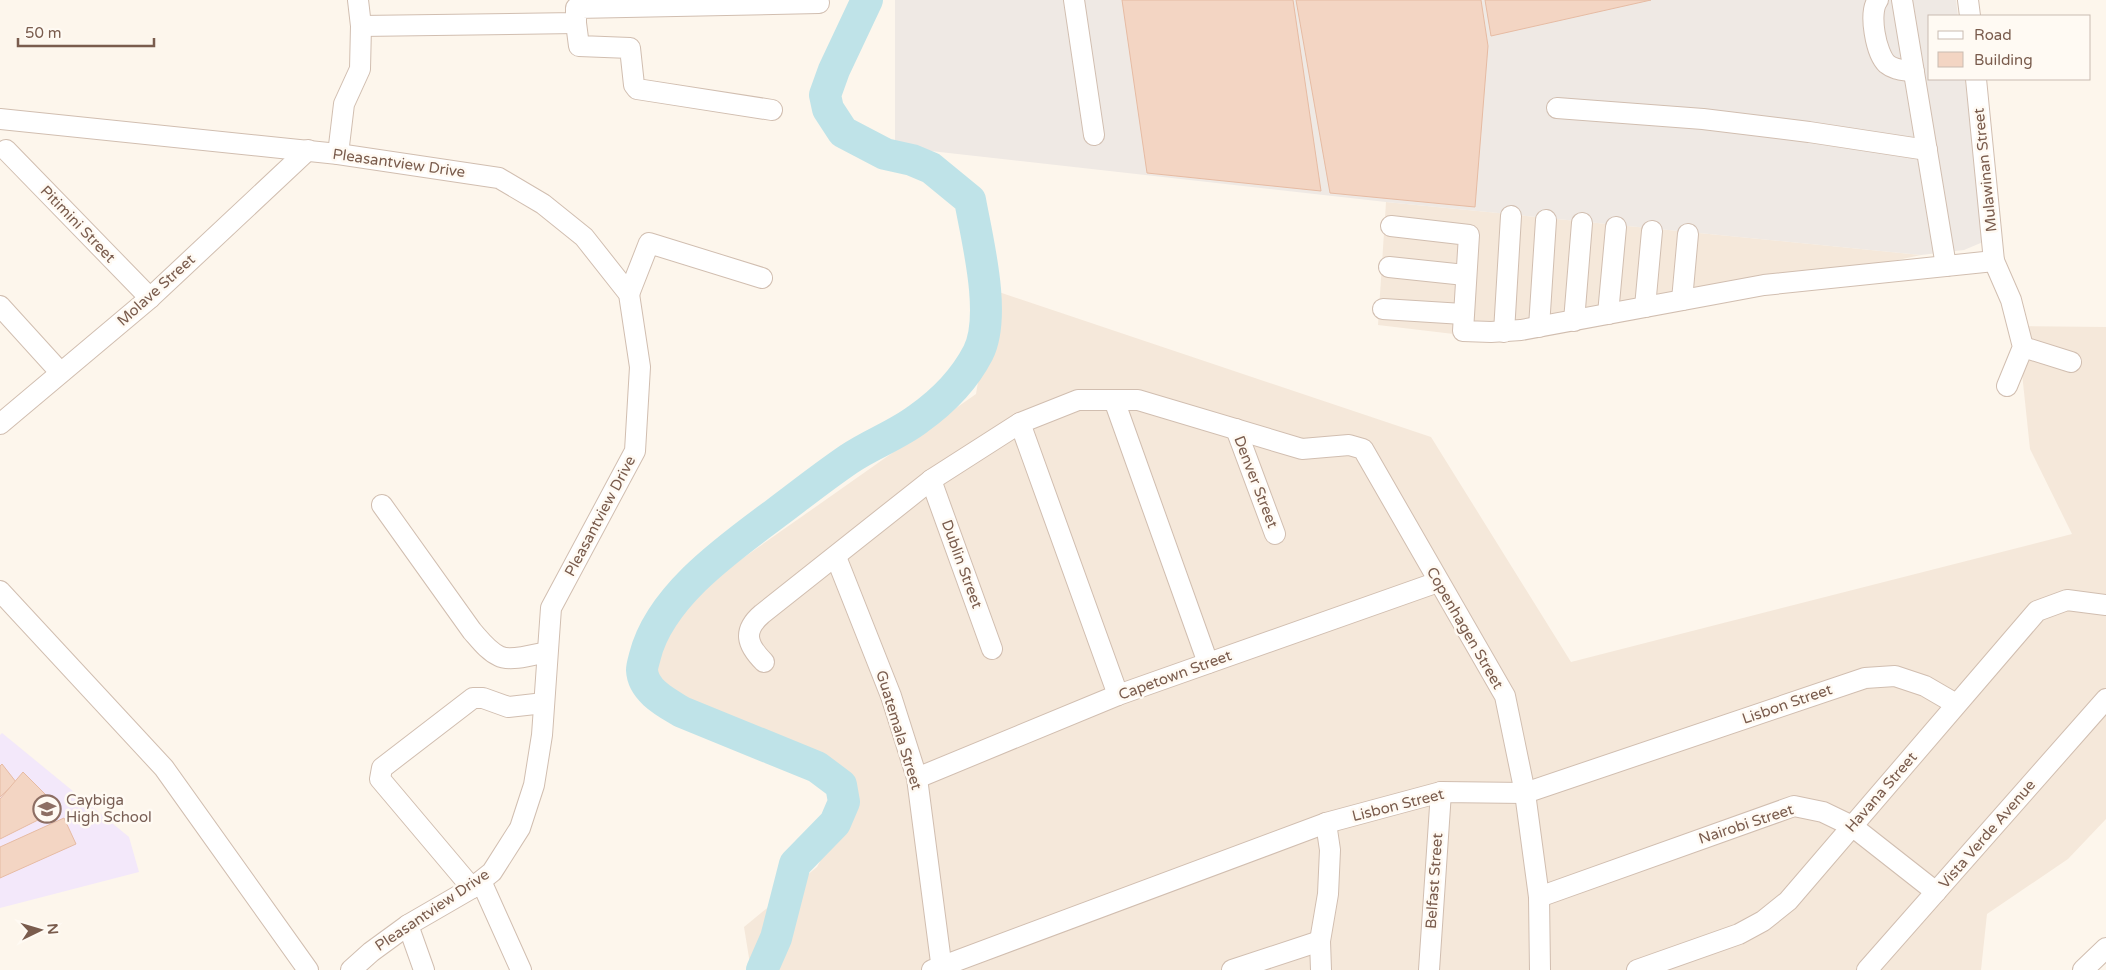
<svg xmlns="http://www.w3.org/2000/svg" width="2106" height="970" font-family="'Varela Round',sans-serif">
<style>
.residential{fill:#f5e8da}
.industrial{fill:#efe9e4}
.education{fill:#f3e8fa}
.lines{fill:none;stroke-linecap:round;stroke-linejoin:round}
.river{stroke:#bfe3e8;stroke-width:32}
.building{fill:#f3d5c3;stroke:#e6bba3}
.minor-casing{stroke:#d1beb0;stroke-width:22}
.minor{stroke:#fff;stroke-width:20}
.labels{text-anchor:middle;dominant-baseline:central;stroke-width:5;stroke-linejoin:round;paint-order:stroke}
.street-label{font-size:15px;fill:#7a5c4d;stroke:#fffaf3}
.education-label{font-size:15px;fill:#785e54;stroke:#fffaf3;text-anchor:start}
</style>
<rect width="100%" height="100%" fill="#fdf6ec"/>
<g class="residential">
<path d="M1386 202 1921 255 1851 270 1462 335 1378 325Z"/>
<path d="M993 290 1431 437 1571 662 2072 534 2030 449 2017 326 2106 327V819L2068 859 1987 914 1981 970H751L744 927 817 867 840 825 845 802 841 783 819 764 653 694 647 676 648 660 667 624 716 577 976 394Z"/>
</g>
<path class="industrial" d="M895 0H1956L1958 16H1930V79H1965L1983 242 1964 250 1921 255 1386 202 895 147Z"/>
<path class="education" d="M2 733 129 837 139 872 0 908V735Z"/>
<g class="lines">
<path class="river" d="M762 970 776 938 795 864 835 823 844 802 841 785 817 767 682 712C667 703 643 691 642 670 642 666 644 660 645 656 660 596 729 548 776 513 800 495 824 476 849 459 871 444 897 435 918 419 942 402 964 380 978 353 997 316 977 239 970 200L931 168 912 160 885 154 843 132 828 109 825 95 834 70 867 0"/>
</g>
<g class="building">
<path d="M1122 0H1293L1321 191 1147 173Z"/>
<path d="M1296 0H1481L1488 46 1475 207 1330 193Z"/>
<path d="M1485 0H1651L1491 36Z"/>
<path d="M2 764 16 782 0 797V766Z"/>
<path d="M23 772 60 809 0 839V799Z"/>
<path d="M64 818 76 844 0 878V847Z"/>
</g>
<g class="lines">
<g class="minor-casing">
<g id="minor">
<path d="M1074 0 1094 135"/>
<path d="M1878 0C1868 12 1876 54 1887 64 1894 70 1905 70 1914 72"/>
<path d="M1902 0 1946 266"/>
<path d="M1968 0 1970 16"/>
<path d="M576 23 579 46 630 48 634 85 637 89 772 110"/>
<path d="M361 26 576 23V8L819 3"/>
<path d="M1976 79 1994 261 2011 300 2023 347 2007 386"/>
<path d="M1557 108 1703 119 1809 132 1927 150"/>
<path d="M0 119 338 154 499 178 543 204 584 237 629 294 640 367 635 451 551 608 542 735 534 785 520 828 492 872 472 888 408 925 371 952 351 970"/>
<path d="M6 150 150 298"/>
<path d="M338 154 344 104 360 69 361 26 358 0"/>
<path d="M1391 226 1469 235 1463 331 1491 332 1521 330 1764 285 1994 261"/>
<path d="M1389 267 1465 275"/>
<path d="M629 294 649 243 762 278"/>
<path d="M1682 300 1688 234"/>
<path d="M0 306 60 372"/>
<path d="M1645 307 1652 231"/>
<path d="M1383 309 1463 314"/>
<path d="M1608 314 1616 227"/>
<path d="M1574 321 1582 223"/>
<path d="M1539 327 1546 220"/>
<path d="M1504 332 1511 216"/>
<path d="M2023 347 2071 362"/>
<path d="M1114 400 1208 663"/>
<path d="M1020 423 1118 695"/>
<path d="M0 424 150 298 308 150"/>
<path d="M1236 429 1275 534"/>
<path d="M931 480 992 649"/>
<path d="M382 505 472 631C480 640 488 651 499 656 510 662 536 654 547 652"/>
<path d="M836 557 891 696 917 778 942 970"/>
<path d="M0 591 164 768 308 970"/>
<path d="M764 662C747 645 742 631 762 614L931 480 1020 423 1078 400H1138L1302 449 1349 445 1363 449 1505 696 1525 793 1539 897 1540 970"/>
<path d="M917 778 1118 695 1438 582"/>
<path d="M481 881 521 970"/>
<path d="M472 888 380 779 382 768 473 698H483L508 707 544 703"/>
<path d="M1539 897 1794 806 1823 812 1852 826 1936 892"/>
<path d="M408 925 424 970"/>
<path d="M932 970 1326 823 1441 792 1525 793 1865 678 1895 676 1925 686 1956 704"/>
<path d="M1232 970 1320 941"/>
<path d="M1321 970 1320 941 1328 894 1330 850 1326 823"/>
<path d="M1429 970 1441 792"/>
<path d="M1637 970 1739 934 1763 921 1788 901 2037 611 2067 600 2106 605"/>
<path d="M1867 970 2106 699"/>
<path d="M2083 970 2106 948"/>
</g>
</g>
<use href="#minor" class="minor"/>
</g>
<defs>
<g id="school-ring" transform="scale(1.4375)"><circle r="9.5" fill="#fffaf3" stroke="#8d6e63" stroke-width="1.5"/><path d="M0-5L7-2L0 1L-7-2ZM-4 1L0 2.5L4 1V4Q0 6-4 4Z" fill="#8d6e63"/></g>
</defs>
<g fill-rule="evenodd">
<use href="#school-ring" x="47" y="809"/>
</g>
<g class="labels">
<g class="street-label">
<text transform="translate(399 163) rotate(8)">Pleasantview Drive</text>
<text transform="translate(1985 170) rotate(-96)">Mulawinan Street</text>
<text transform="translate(78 224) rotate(46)">Pitimini Street</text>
<text transform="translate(156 290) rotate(-42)">Molave Street</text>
<text transform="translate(1256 482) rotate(69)">Denver Street</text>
<text transform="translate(600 516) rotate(-62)">Pleasantview Drive</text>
<text transform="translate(962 564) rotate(70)">Dublin Street</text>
<text transform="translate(1465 628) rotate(60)">Copenhagen Street</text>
<text transform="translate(1175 675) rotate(-20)">Capetown Street</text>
<text transform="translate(1787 704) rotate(-19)">Lisbon Street</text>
<text transform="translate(899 730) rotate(73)">Guatemala Street</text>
<text transform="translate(1881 792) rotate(-49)">Havana Street</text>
<text transform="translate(1398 805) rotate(-14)">Lisbon Street</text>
<text transform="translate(1746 824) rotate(-18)">Nairobi Street</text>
<text transform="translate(1987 834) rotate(-49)">Vista Verde Avenue</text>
<text transform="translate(1434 881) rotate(-86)">Belfast Street</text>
<text transform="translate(432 910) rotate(-34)">Pleasantview Drive</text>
</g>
<g class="education-label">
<text x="66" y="800">Caybiga<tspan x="66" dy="17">High School</tspan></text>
</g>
</g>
<rect x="1928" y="15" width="162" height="65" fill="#fffaf3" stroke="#cabbb1"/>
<rect x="1938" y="31" width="25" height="8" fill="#ffffff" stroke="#cabbb1"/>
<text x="1974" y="40" font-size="15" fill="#7a5c4d">Road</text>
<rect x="1938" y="52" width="25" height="15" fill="#f3d5c3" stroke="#cabbb1"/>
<text x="1974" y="65" font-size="15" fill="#7a5c4d">Building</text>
<g transform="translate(40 930) rotate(85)" stroke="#fffaf3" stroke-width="4" paint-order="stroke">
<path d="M0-4L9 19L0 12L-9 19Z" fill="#7a5c4d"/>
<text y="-8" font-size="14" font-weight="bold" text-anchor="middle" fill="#7a5c4d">N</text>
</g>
<path d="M18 38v8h136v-8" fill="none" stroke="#7a5c4d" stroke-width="2.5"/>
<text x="25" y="38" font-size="15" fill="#7a5c4d" stroke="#fffaf3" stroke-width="4" paint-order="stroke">50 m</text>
</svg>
